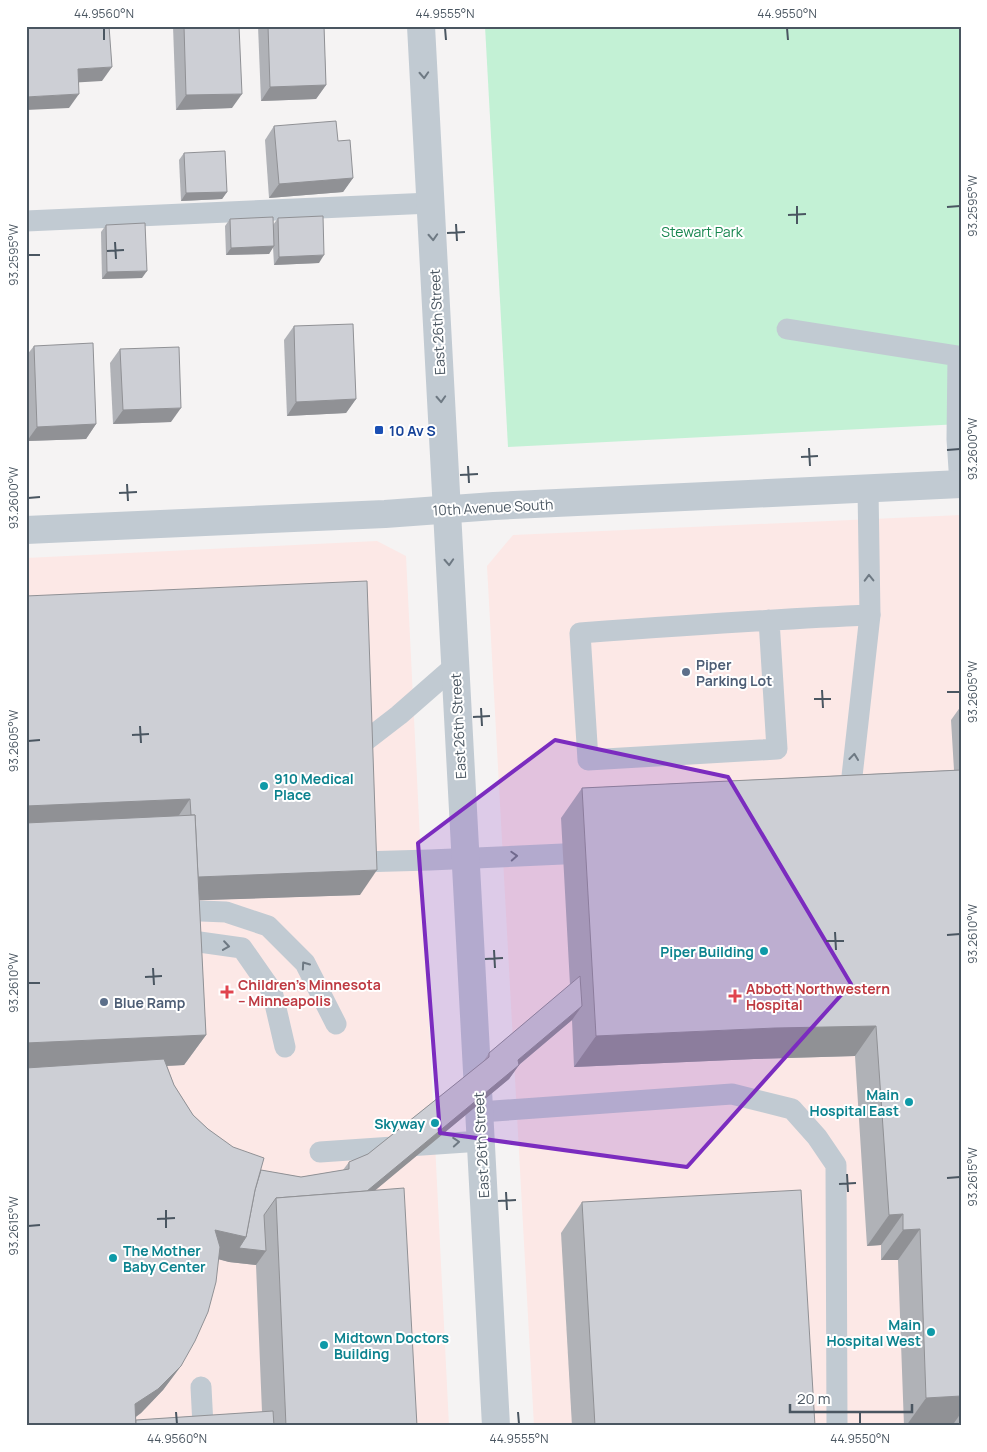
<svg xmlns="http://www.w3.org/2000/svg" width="987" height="1452" font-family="Manrope,sans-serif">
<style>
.medical{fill:#fce8e6}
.green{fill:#c3f1d5}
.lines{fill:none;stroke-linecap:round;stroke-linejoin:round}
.service{stroke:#c1cad2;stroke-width:21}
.minor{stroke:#c1cad2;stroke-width:28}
.tertiary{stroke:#c1cad2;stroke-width:28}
.wall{fill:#b0b2b7;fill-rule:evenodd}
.shaded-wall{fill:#909195}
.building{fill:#cdcfd5;stroke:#909195}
.oneway{stroke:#6e7983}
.marked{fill:#7b2cbf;fill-opacity:0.2;stroke:#7b2cbf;stroke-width:4;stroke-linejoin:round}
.ticks{fill:none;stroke:#4a5661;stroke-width:2}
.transit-dot{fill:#1a4fb4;stroke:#fff;stroke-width:2}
.service-dot{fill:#5c6f8a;stroke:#fff;stroke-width:2}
.culture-dot{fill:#0f9aa8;stroke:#fff;stroke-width:2}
.health-dot{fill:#e0444e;stroke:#fff;stroke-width:2}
.labels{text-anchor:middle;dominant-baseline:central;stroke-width:4;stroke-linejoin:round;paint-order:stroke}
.park-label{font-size:14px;fill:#17864f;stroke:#fff}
.street-label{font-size:14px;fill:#4a5661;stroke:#fff}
.transit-label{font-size:14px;font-weight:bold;fill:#164399;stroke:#fff;text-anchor:start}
.service-label{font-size:14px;font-weight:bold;fill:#4e5e75;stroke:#fff;text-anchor:start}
.culture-label{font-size:14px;font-weight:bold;fill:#0d838f;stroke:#fff;text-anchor:end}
.health-label{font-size:14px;font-weight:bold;fill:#be3a42;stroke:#fff;text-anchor:start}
.neatline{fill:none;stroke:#4a5661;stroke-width:2}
.ticks-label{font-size:12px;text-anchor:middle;fill:#4a5661}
</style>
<rect width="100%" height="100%" fill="#f5f3f3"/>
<g class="medical">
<path d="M961 515V1426H534L487 566 513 535Z"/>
<path d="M377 541 406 556 449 1426H26V558Z"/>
</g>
<path class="green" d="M485 26H961V424L508 447Z"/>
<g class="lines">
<g class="service">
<path d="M26 221 431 203"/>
<path d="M787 329 958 356 957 439 960 484"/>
<path d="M769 620 777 749 588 760 580 633C676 626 773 619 870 615"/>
<path d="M351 752 399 715 455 666"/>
<path d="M849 803 870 615 868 489"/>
<path d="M348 858 359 862 430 860 563 854"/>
<path d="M176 910 226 912 268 926 305 963 336 1024"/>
<path d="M178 939 242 948 272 991 285 1047"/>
<path d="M480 1112 732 1094 792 1109 817 1137 836 1165 837 1426"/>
<path d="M320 1152 481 1141"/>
<path d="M201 1387 203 1426"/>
</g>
<path class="minor" d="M26 530 385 514 494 506 961 484"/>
<path class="tertiary" d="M421 26 496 1426"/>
</g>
<g class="wall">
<path d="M173 26H239L232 108 176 110Z"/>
<path d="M258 26H324L326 85 316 99 261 101Z"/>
<path d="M274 126 338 141 353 178 343 192 269 198 265 140Z"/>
<path d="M184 153 227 192 222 199 181 201 179 160Z"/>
<path d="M278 218 319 263 274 265 273 247 269 254 226 255 225 226 230 219 273 225Z"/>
<path d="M106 225 142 278 102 279 101 232Z"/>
<path d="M294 326 356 399 346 413 287 416 284 340Z"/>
<path d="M34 346 96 424 86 439 27 441 26 356Z"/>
<path d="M120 349 171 422 113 424 110 363Z"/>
<path d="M26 596 360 895 199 900 206 1035 184 1065 167 1066 174 1085 193 1115 208 1129 261 1170 301 1177 343 1170 349 1162 368 1154 483 1062 489 1053 570 985 561 818 582 788 954 770 951 720 961 706V1426H904L898 1260H881V1245L867 1246 855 1056 754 1059 574 1067 572 1020 519 1065 509 1079 375 1190 417 1426H26ZM219 1259 229 1262 256 1265 262 1412 136 1420V1417L141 1413 163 1390 181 1366Z"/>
<path d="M582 1202 815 1426H572L561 1233Z"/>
</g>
<g class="shaded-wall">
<path d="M112 67 102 81 68 83 78 69Z"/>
<path d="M326 85 316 99 261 101 270 87Z"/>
<path d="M79 94 69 108 26 110V97Z"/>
<path d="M242 94 232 108 176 110 186 95Z"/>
<path d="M353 178 343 192 269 198 279 184Z"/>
<path d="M227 192 222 199 181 201 186 193Z"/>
<path d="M274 246 269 254 226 255 231 248Z"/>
<path d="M324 255 319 263 274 265 279 257Z"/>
<path d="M147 271 142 278 102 279 107 272Z"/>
<path d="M356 399 346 413 287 416 296 402Z"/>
<path d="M181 408 171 422 113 424 123 410Z"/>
<path d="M96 424 86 439 27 441 37 427Z"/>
<path d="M190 799 173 824 26 830V806Z"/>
<path d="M377 870 360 895 176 901 193 877Z"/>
<path d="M582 1006 572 1020 508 1074 518 1060Z"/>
<path d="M876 1026 855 1056 754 1059 574 1067 596 1036 775 1028Z"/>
<path d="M206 1035 184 1065 26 1073V1043Z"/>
<path d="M519 1065 509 1079 336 1223 277 1227Z"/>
<path d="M903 1214 881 1245 867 1246 889 1215Z"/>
<path d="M920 1229 898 1260H881L903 1230Z"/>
<path d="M215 1230 246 1237 266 1251 256 1265 229 1262 198 1254Z"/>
<path d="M181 1366 163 1390 141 1413 128 1422 135 1404Z"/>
<path d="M961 1396V1413L952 1426H906L926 1398Z"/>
</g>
<g class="building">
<path d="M26 26H72V28L109 26 112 67 78 69 79 94 26 97Z"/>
<path d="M184 26H239L242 94 186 95Z"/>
<path d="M268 26H324L326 85 270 87Z"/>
<path d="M336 121 338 141 350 140 353 178 279 184 274 126Z"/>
<path d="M225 151 227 192 186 193 184 153Z"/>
<path d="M323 216 324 255 279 257 278 218Z"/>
<path d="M273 217 274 246 231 248 230 219Z"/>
<path d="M145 223 147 271 107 272 106 225Z"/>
<path d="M353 324 356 399 296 402 294 326Z"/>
<path d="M93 343 96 424 37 427 34 346Z"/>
<path d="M179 347 181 408 123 410 120 349Z"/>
<path d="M367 581 377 870 198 877 195 815H191L190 799 26 806V596Z"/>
<path d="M961 770V1396L926 1398 920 1229 903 1230V1214L889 1215 876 1026 775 1028 596 1036 582 788Z"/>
<path d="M195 815 206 1035 26 1043V823Z"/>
<path d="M580 976 582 1006 518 1060 519 1065 367 1191 276 1198 264 1215 266 1251 239 1248 246 1237 255 1190 261 1170 301 1177 349 1169V1162L368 1154 489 1057V1053Z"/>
<path d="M164 1059 174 1085 193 1115 208 1129 233 1147 264 1158 255 1190 246 1237 215 1230 220 1247 216 1282 208 1312 195 1341 181 1366 158 1389 135 1404 136 1426H26V1068Z"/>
<path d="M404 1188 417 1426H286L276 1198Z"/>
<path d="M801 1190 815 1426H595L582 1202Z"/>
<path d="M273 1411 274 1426H136V1420Z"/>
</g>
<defs><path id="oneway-chevron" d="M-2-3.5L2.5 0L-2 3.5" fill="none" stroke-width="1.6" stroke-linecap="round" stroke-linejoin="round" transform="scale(1.25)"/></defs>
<g class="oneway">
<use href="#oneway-chevron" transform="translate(424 75) rotate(87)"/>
<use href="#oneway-chevron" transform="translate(433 237) rotate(87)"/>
<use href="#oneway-chevron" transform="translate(441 399) rotate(87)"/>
<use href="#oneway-chevron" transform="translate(449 562) rotate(87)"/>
<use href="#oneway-chevron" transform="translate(869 578) rotate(-91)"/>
<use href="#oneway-chevron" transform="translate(854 757) rotate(-84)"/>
<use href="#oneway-chevron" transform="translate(514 856) rotate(-3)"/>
<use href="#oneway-chevron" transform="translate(226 946) rotate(8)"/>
<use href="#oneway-chevron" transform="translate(305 965) rotate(-125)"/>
<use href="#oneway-chevron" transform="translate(456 1142) rotate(-4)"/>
</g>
<path class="marked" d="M555 740 728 777 851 984 687 1167 440 1133 418 843Z"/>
<path class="ticks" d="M104 28V40M445 28 446 40M787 28 788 40M797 206V224M947 207 960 206M788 215 806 214M456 224 457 241M447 233 465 232M115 242 116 259M107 251 124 250M28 255H40M809 448 810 466M947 450 960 449M801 457 818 456M468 466 469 483M460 475 478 474M127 484 128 501M119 493 137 492M28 498 40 497M822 690 823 708M947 692H960M814 699H831M481 708 482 726M473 717 490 716M140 726 141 743M132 735 149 734M28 741 40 740M835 932 836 950M947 935 960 934M826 941H844M494 950 495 968M485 959 503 958M153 968 154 985M145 977 162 976M28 983H40M847 1174 848 1192M947 1178 960 1177M839 1184 856 1183M506 1192 507 1210M498 1201 516 1200M166 1210V1228M157 1219 175 1218M28 1226 40 1225M176 1412 177 1424M518 1412 519 1424M860 1412V1424"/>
<rect class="transit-dot" x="374" y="425" width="10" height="10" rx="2.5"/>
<g class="service-dot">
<circle cx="686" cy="672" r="5"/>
<circle cx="104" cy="1002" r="5"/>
</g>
<g class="culture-dot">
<circle cx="264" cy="786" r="5"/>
<circle cx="764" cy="951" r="5"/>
<circle cx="909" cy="1102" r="5"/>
<circle cx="435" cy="1123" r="5"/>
<circle cx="113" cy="1258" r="5"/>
<circle cx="931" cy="1332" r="5"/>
<circle cx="324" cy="1345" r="5"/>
</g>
<g class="health-dot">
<path d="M224.5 984.5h5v5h5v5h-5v5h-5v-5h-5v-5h5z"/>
<path d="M732.5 988.5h5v5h5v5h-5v5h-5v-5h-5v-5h5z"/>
</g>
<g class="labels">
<g class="park-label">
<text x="702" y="231">Stewart Park</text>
</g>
<g class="street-label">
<text transform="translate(437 322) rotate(-93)">East 26th Street</text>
<text transform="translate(493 507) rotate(-3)">10th Avenue South</text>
<text transform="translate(458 726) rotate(-93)">East 26th Street</text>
<text transform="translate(481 1145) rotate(-93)">East 26th Street</text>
</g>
<g class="transit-label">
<text x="389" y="430">10 Av S</text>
</g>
<g class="service-label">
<text x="696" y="664">Piper<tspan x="696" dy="16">Parking Lot</tspan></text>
<text x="114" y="1002">Blue Ramp</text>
</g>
<g class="culture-label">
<text x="274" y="778" text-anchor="start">910 Medical<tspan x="274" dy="16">Place</tspan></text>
<text x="754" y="951">Piper Building</text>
<text x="899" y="1094">Main<tspan x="899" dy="16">Hospital East</tspan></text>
<text x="425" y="1123">Skyway</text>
<text x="123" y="1250" text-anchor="start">The Mother<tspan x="123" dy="16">Baby Center</tspan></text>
<text x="921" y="1324">Main<tspan x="921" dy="16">Hospital West</tspan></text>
<text x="334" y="1337" text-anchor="start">Midtown Doctors<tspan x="334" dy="16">Building</tspan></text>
</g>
<g class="health-label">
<text x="238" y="984">Children’s Minnesota<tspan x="238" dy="16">– Minneapolis</tspan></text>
<text x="746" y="988">Abbott Northwestern<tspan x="746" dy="16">Hospital</tspan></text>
</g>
</g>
<rect width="987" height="1452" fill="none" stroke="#ffffff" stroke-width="55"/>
<path d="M790 1404v8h122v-8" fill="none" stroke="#4a5661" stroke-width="2.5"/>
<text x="797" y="1404" font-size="15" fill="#4a5661" stroke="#ffffff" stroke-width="4" paint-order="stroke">20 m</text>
<rect x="28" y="28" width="932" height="1396" class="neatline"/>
<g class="ticks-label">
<text x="104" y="18">44.9560°N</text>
<text x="445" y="18">44.9555°N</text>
<text x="787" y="18">44.9550°N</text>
<text transform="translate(973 206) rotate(-90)" y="4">93.2595°W</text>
<text transform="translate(14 255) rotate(-90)" y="4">93.2595°W</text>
<text transform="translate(973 449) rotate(-90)" y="4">93.2600°W</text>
<text transform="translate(14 498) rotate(-90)" y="4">93.2600°W</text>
<text transform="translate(973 692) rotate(-90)" y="4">93.2605°W</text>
<text transform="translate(14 741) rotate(-90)" y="4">93.2605°W</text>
<text transform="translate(973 934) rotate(-90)" y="4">93.2610°W</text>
<text transform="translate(14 983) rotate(-90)" y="4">93.2610°W</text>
<text transform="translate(973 1177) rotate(-90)" y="4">93.2615°W</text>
<text transform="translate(14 1226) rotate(-90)" y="4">93.2615°W</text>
<text x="177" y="1443">44.9560°N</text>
<text x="519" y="1443">44.9555°N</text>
<text x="860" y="1443">44.9550°N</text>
</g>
</svg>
